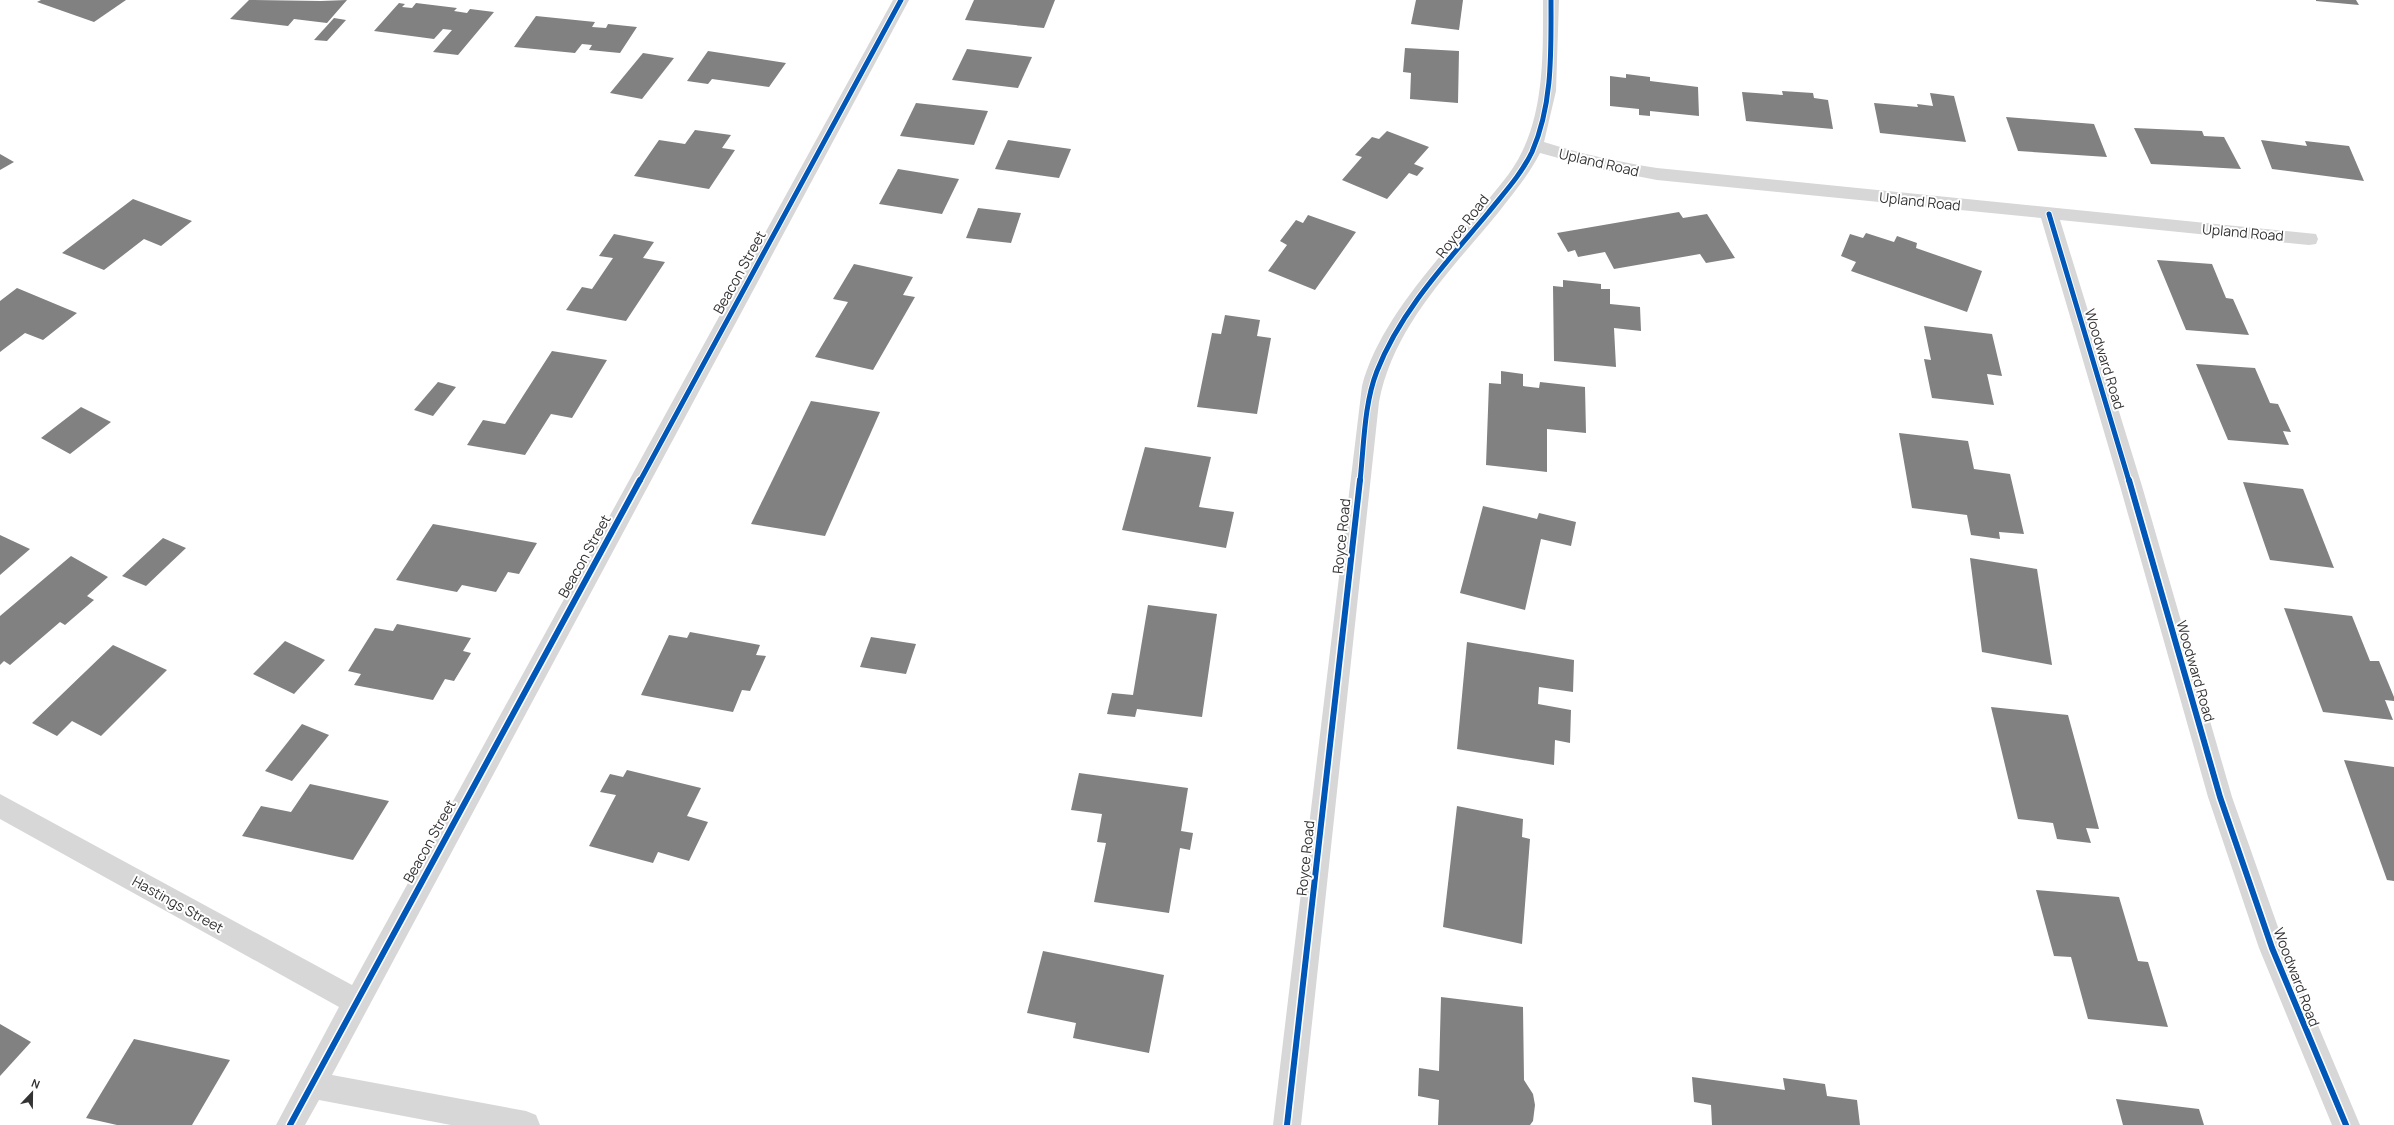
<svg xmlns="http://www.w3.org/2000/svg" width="2394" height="1125" font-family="Manrope,sans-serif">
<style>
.building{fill:#818181}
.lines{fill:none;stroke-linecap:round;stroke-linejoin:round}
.minor{fill:#d7d7d7;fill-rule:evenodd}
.cycleway-far1-casing{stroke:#fff;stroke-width:7}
.cycleway-casing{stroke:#fff;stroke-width:9}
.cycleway-far1{stroke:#0057b8;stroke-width:5}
.cycleway{stroke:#0057b8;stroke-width:6}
.labels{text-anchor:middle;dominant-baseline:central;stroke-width:4;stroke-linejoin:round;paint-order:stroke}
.street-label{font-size:14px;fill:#333;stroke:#fff}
</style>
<rect width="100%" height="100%" fill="#fff"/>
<g class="building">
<path d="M41 0H126L94 22 37 2Z"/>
<path d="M249 0 321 1 347 0 327 23 294 19 288 26 230 19Z"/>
<path d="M974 0H1055L1044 28 965 20Z"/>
<path d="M1416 0H1463L1459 30 1411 24Z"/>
<path d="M2316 0H2356L2359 5 2316 1Z"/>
<path d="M399 3 405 4 402 7 412 8 416 3 457 8 454 11 467 13 470 9 494 12 458 55 433 52 452 30 443 29 434 39 374 31Z"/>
<path d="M536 16 595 22 592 27 606 28 608 24 637 27 620 53 589 50 592 45 582 44 575 53 514 47Z"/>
<path d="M334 18 346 20 327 41 314 40Z"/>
<path d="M1405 48 1459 51 1458 103 1410 99 1411 73 1403 72Z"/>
<path d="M967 49 1032 57 1018 88 952 80Z"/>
<path d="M708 51 786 63 769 87 712 79 708 84 687 81Z"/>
<path d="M643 53 674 58 642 99 610 93Z"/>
<path d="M1626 74 1650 77V81L1698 87 1699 116 1650 111V116L1639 115V109L1610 106V76L1626 78Z"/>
<path d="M1782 91 1813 93 1814 98 1828 100 1833 129 1746 121 1742 92 1783 95Z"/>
<path d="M1930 93 1954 96 1966 142 1880 133 1874 103 1918 107 1917 104 1933 106Z"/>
<path d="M916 103 988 111 974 145 900 136Z"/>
<path d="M2006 117 2094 124 2107 157 2018 151Z"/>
<path d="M2134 128 2202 131 2204 136 2224 137 2241 169 2151 164Z"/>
<path d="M695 130 731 135 722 148 735 150 709 189 634 176 659 140 685 144Z"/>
<path d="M1387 131 1429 147 1414 164 1424 168 1417 176 1409 173 1387 199 1342 180 1362 157 1355 155 1372 137 1379 139Z"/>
<path d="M1008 140 1071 149 1059 178 995 169Z"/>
<path d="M2261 140 2307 146 2305 141 2349 146 2364 181 2272 169Z"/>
<path d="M0 154 14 162 0 170Z"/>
<path d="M898 169 959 179 942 214 879 204Z"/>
<path d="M133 199 192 221 161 246 144 239 104 270 62 253Z"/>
<path d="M978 208 1021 213 1011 243 966 238Z"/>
<path d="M1679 212 1683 218 1707 214 1735 258 1706 263 1700 254 1614 269 1605 252 1578 257 1575 250 1568 252 1557 233Z"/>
<path d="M1308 215 1356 232 1315 290 1268 271 1287 245 1280 241 1296 220 1303 223Z"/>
<path d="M1866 233 1894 242 1897 236 1917 243 1916 248 1982 271 1967 312 1851 271 1856 262 1841 256 1850 234 1863 238Z"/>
<path d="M614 234 654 242 643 258 665 262 626 321 566 310 582 287 592 289 613 258 599 256Z"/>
<path d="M2157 260 2212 264 2226 298 2233 299 2249 335 2186 330Z"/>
<path d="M854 264 913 277 903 295 915 297 873 370 815 357 848 302 833 299Z"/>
<path d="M1563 280 1601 284V289H1610V304L1640 307 1641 331 1614 328 1616 367 1554 361 1553 286 1563 287Z"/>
<path d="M17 288 77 313 43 340 25 333 0 352V301Z"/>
<path d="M1225 315 1260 320 1257 336 1271 338 1257 414 1197 407 1212 333 1221 334Z"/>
<path d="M1924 326 1992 334 2002 376 1987 374 1994 405 1932 398 1924 359 1931 360Z"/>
<path d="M552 351 607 360 572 418 551 414 525 455 467 445 483 420 505 424Z"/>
<path d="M2196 364 2255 368 2270 403 2278 404 2291 432 2283 431 2289 445 2228 440Z"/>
<path d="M1501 371 1523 374V386L1539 388 1540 382 1585 387 1586 433 1547 429V472L1486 465 1489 383 1501 384Z"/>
<path d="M438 382 456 387 433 416 414 410Z"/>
<path d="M811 401 880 412 825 536 751 524Z"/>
<path d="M81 407 111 422 70 454 41 438Z"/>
<path d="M1899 433 1968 441 1974 469 2010 474 2024 534 1999 532 2000 539 1971 535 1967 515 1912 508Z"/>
<path d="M1145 447 1211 457 1199 507 1234 512 1226 548 1122 530Z"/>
<path d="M2243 482 2303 489 2334 568 2270 560Z"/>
<path d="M1483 506 1537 519 1539 513 1576 522 1571 546 1541 539 1525 610 1460 593Z"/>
<path d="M433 524 537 543 519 574 508 572 496 592 462 585 457 592 396 580Z"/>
<path d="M0 535 30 549 0 575Z"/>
<path d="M163 538 186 548 146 586 122 576Z"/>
<path d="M71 556 108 577 87 596 94 600 65 625 60 622 10 665 4 661 0 665V616Z"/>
<path d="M1970 558 2037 569 2052 665 1982 652Z"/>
<path d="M1148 605 1217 614 1202 717 1137 709 1135 717 1107 714 1112 693 1133 695Z"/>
<path d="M2284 608 2352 616 2370 661H2379L2394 697V701L2385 700 2393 720 2323 712Z"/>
<path d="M397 624 471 638 463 651 471 653 454 681 445 679 433 700 354 685 361 674 348 671 375 628 393 631Z"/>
<path d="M690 632 760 645 756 655 766 656 750 691 742 690 733 712 641 695 669 635 687 638Z"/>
<path d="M871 637 916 644 906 674 860 667Z"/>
<path d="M285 641 325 660 294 694 253 674Z"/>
<path d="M1467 642 1574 660 1573 692 1539 687 1538 704 1571 710 1570 743 1555 740 1554 765 1457 749Z"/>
<path d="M113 645 167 670 101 736 72 721 57 736 32 723Z"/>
<path d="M1991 707 2068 715 2099 829 2086 828 2091 843 2057 839 2053 823 2018 819Z"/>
<path d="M302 724 329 735 292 781 265 771Z"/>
<path d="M2344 760 2394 767V881L2387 880Z"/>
<path d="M627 770 701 788 687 816 708 822 689 861 658 852 653 863 589 846 616 795 600 792 610 774 623 777Z"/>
<path d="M1079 773 1188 788 1181 831 1193 833 1190 850 1180 848 1169 913 1094 902 1106 843 1097 842 1102 814 1071 810Z"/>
<path d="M310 784 389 801 353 860 242 836 261 806 291 812Z"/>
<path d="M1457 806 1523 819 1522 837 1530 839 1522 944 1443 927Z"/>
<path d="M2036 890 2119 897 2138 961 2148 962 2168 1027 2088 1019 2071 957 2054 956Z"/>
<path d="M1043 951 1164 975 1149 1053 1073 1038 1076 1023 1027 1013Z"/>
<path d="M1441 997 1523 1007 1524 1080 1533 1094 1535 1105 1533 1121 1530 1125H1438L1439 1100 1418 1096 1419 1068 1439 1071Z"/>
<path d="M0 1024 31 1042 0 1076Z"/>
<path d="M134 1039 230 1060 192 1125H117L86 1118Z"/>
<path d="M1692 1077 1785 1090 1783 1078 1825 1084 1827 1096 1857 1100 1860 1125H1712L1711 1105 1694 1102Z"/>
<path d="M2116 1099 2199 1109 2204 1125H2123Z"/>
</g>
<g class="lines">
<g class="minor">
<path d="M893 0H909L332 1075 526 1111 536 1115 540 1125H451L319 1100 305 1125H276L339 1007 0 819V794L352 985Z"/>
<path d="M1543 0H1559L1556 91 1544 142C1581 154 1619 162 1657 168L2316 234 2318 239 2316 244 2309 245 2060 220 2142 486 2232 797 2285 947 2360 1125H2332L2259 948 2208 797 2120 486 2041 218 1657 180 1595 168 1540 153C1529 175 1513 193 1498 213 1451 270 1393 327 1379 402L1301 1125H1273L1362 386C1381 311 1461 236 1508 175 1545 125 1543 60 1543 0Z"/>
</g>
<g class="cycleway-far1-casing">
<g id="cycleway-far1">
<path d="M2049 214 2129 481"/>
<path d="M640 481 901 0"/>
<path d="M1360 481C1364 445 1364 404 1377 371 1401 310 1447 262 1488 213 1503 194 1521 175 1532 152 1553 104 1551 51 1551 0"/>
</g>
</g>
<g class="cycleway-casing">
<g id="cycleway">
<path d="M2129 480 2220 797 2272 948 2346 1125"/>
<path d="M290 1125 640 480"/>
<path d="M1287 1125 1360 480"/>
</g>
</g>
<use href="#cycleway-far1" class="cycleway-far1"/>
<use href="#cycleway" class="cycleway"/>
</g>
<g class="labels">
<g class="street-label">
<text transform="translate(1599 162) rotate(13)">Upland Road</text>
<text transform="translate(1920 201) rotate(6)">Upland Road</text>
<text transform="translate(1462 226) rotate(-52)">Royce Road</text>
<text transform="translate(2243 232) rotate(5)">Upland Road</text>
<text transform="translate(739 272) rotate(-61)">Beacon Street</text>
<text transform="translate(2105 359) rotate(73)">Woodward Road</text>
<text transform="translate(1341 536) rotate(-84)">Royce Road</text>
<text transform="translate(584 556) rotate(-61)">Beacon Street</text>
<text transform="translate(2196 671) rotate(74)">Woodward Road</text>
<text transform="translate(429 841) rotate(-61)">Beacon Street</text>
<text transform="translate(1305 858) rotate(-84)">Royce Road</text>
<text transform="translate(178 904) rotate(29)">Hastings Street</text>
<text transform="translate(2297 977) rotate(69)">Woodward Road</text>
</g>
</g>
<g transform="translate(32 1093) rotate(22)" stroke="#ffffff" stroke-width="3" paint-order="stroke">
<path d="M0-3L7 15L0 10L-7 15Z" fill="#333333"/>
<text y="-6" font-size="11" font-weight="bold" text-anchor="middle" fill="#333333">N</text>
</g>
</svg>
